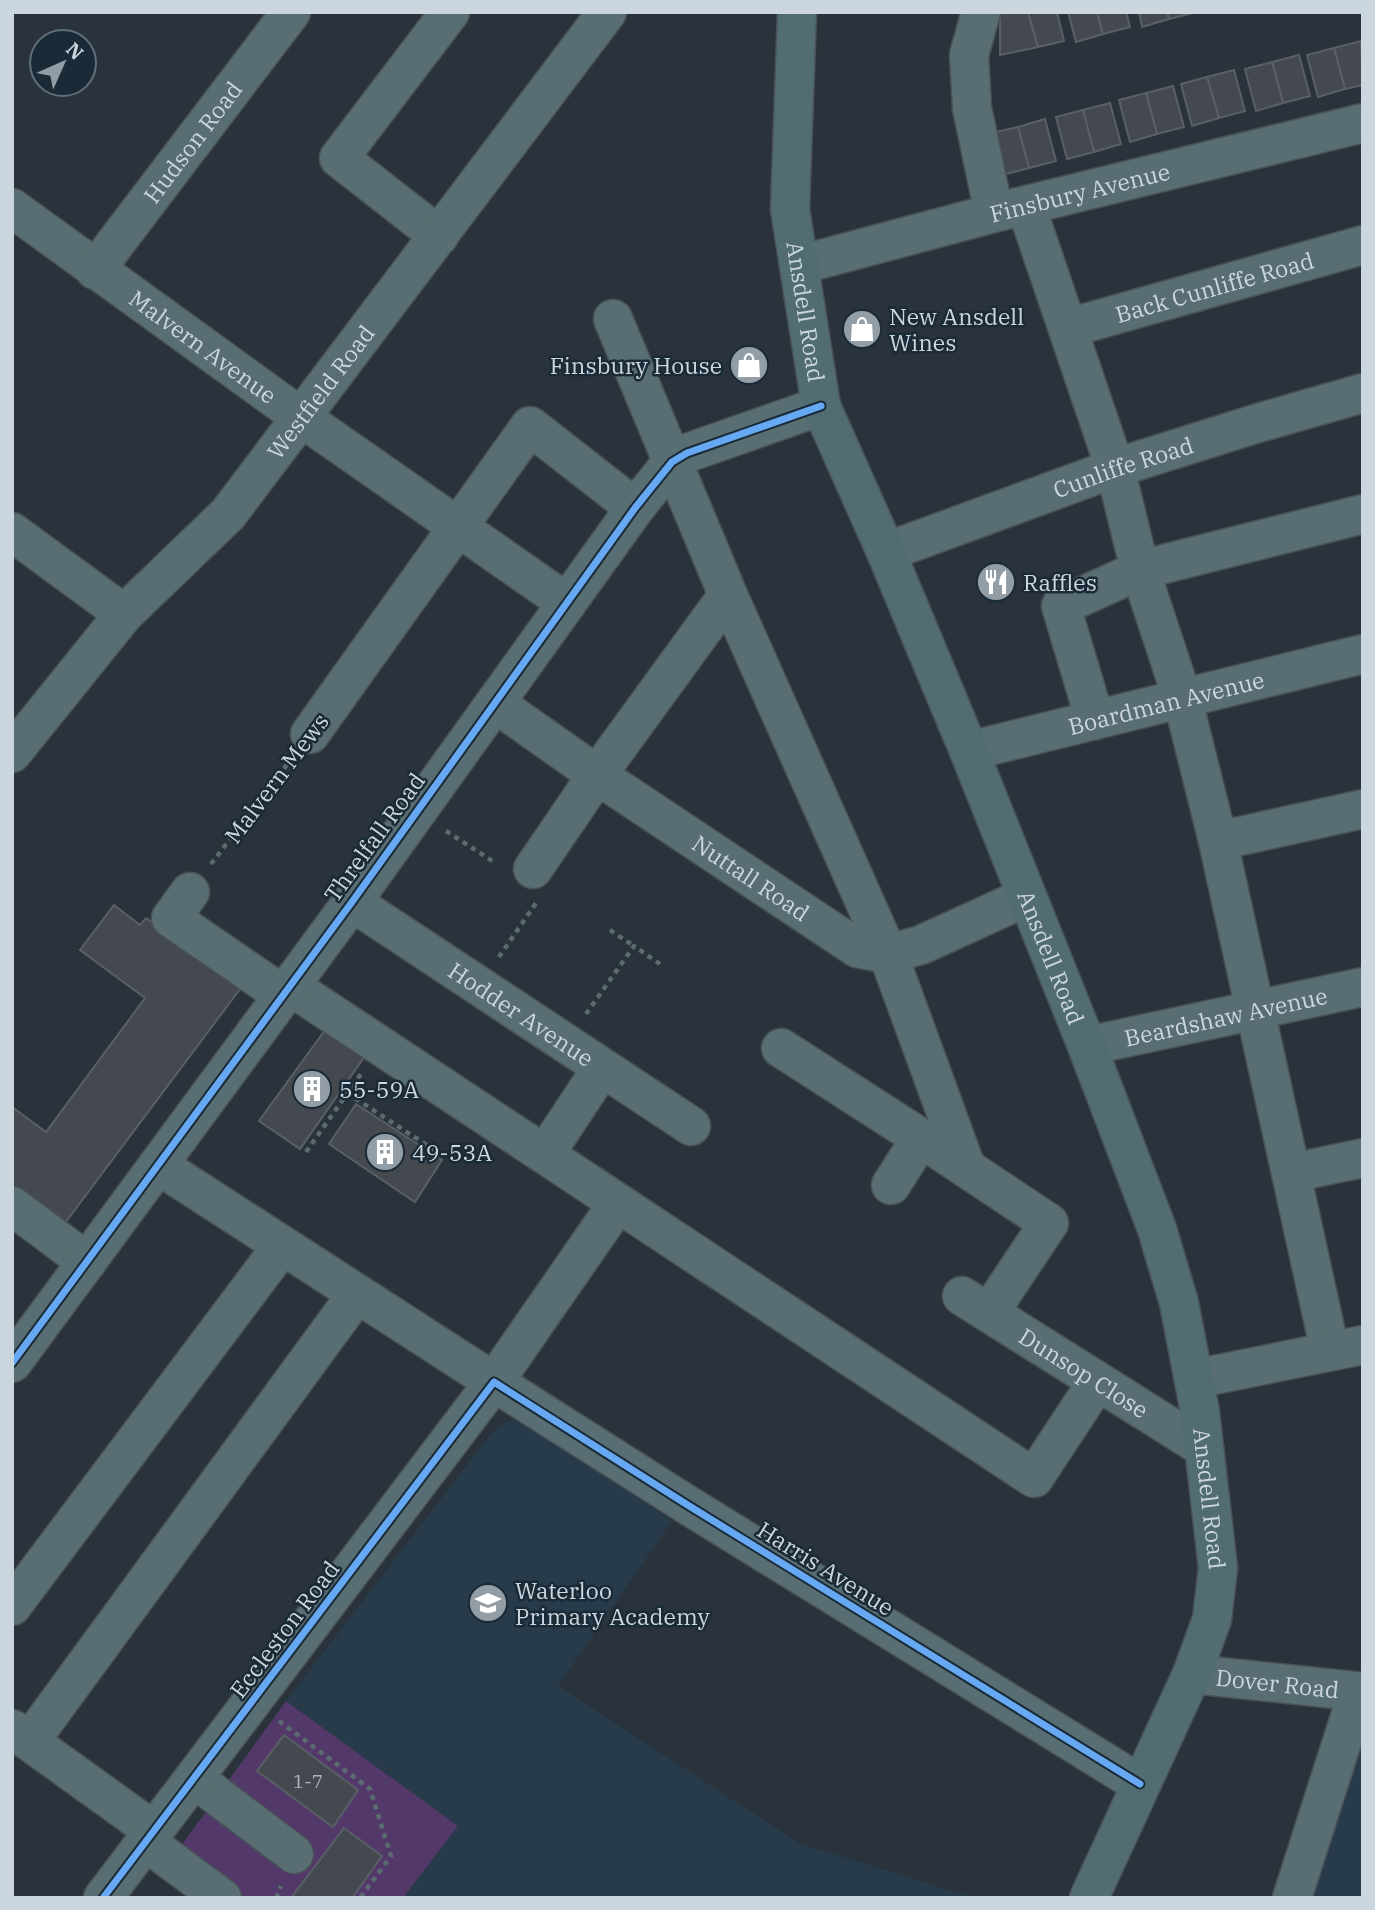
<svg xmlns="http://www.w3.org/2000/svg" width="1375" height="1910" font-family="'IBM Plex Serif',serif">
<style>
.built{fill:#273b4b}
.green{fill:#52396a}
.building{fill:#444950;stroke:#5a5f66;stroke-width:2}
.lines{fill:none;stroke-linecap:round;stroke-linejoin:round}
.minor-casing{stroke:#495057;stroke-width:41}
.major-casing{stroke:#495057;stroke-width:41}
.path{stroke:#5b6b70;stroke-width:4.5;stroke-dasharray:5 5;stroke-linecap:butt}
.minor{stroke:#586e72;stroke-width:38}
.major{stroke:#516c72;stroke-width:38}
.cycleway-casing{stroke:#1a2a36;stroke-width:11}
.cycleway{stroke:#66a8f1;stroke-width:7}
.labels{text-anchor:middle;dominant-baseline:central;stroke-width:5;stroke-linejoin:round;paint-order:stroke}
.number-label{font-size:19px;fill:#aab3bb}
.street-label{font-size:23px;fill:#ccd6df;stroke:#1a2a36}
.poi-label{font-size:23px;fill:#ccd6df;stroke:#1a2a36;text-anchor:start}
</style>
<rect width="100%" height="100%" fill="#2a333b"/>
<g class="built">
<path d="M515 1420 525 1424 672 1521 558 1686 799 1843 975 1898H403L458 1826 286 1701 490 1435 501 1425Z"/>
<path d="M1363 1692V1898H1292Z"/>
</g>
<path class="green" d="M286 1701 458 1826 403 1898H234L176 1853Z"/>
<g class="building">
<path d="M1004 12H1028L1038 47 1000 55V13Z"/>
<path d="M1028 12H1057L1064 41 1038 47Z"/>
<path d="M1068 12H1097L1103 34 1076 42Z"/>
<path d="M1097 12H1126L1130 27 1103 34Z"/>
<path d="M1139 12H1167L1169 19 1142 27Z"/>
<path d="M1167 12H1196L1169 19Z"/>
<path d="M1361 41 1363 85 1345 89 1334 48Z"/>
<path d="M1334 48 1345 89 1318 97 1307 55Z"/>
<path d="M1299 55 1310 96 1283 103 1272 62Z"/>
<path d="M1272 62 1283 103 1256 111 1245 69Z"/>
<path d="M1234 70 1245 111 1219 118 1207 77Z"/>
<path d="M1207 77 1219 118 1192 126 1181 84Z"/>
<path d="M1173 86 1184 127 1157 134 1146 93Z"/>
<path d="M1146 93 1157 134 1130 142 1119 100Z"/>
<path d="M1110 103 1121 144 1094 152 1083 110Z"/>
<path d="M1083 110 1094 152 1067 159 1056 117Z"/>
<path d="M1045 119 1056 161 1029 168 1018 127Z"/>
<path d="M1018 127 1029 168 1002 175 991 133Z"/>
<path d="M114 905 140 925 146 918 243 985 62 1227 12 1190V1107L46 1132 145 998 80 950Z"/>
<path d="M325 1030 365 1056 300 1149 259 1121Z"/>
<path d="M356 1104 442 1160 415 1202 329 1144Z"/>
<path d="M284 1735 358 1790 333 1827 257 1771Z"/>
<path d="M344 1828 382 1856 352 1898H291Z"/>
</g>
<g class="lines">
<g class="minor-casing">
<g id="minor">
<path d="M981 12 969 55 972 108 994 213"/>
<path d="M1026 206 1115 468 1140 570 1182 697 1218 841 1330 1351"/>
<path id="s1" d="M12 208 302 418 567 603"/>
<path d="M439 236 339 158 450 12"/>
<path id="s2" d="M799 265 994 213 1363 123"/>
<path id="s3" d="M95 270 291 12"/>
<path d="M613 319 728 595 888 954 966 1167"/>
<path id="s4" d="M1068 328 1363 245"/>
<path d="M12 532 124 614"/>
<path id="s5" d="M886 552 1115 468 1258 423 1363 393"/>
<path id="s6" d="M495 703 597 775 857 948 888 954 921 945 1026 897"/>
<path d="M1095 720 1061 606 1140 570 1363 514"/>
<path d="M310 734 530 426 635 508"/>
<path id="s7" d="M969 751 1363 654"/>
<path id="s8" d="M12 753 124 614 228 514 607 12"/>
<path d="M1218 841 1363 809"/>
<path d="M533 869 597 775 728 595"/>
<path d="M190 892 171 918 283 995"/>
<path id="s9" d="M352 902 691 1126"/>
<path d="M290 986 1034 1478 1097 1382"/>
<path id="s10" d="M1087 1046 1363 987"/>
<path d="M781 1048 921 1138"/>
<path d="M545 1154 602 1068"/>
<path d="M158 1165 494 1382 618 1203"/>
<path d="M1291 1173 1363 1158"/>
<path d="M891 1185 921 1138 1049 1223 989 1313"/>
<path d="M12 1206 87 1262"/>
<path id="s11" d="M962 1296 1204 1448"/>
<path d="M12 1363 352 902 635 508 672 462 687 453 821 406"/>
<path d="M1194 1379 1363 1345"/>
<path d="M12 1606 282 1246"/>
<path id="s12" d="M1192 1674 1363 1692"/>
<path d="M12 1729 154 1831"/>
<path d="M30 1741 357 1294"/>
<path d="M195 1779 294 1854"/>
<path d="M146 1842 222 1898"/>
<path d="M103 1898 494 1382 686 1504 1140 1784"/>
<path d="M1292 1898 1358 1692"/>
</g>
</g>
<g class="major-casing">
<g id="major">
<path id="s13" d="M797 12 790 209 821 406 886 552 969 751 1087 1046 1157 1229 1179 1303 1200 1412 1218 1568 1212 1619 1192 1674 1089 1898"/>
</g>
</g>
<g class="path">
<path d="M446 831 494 862"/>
<path d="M211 864 289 762"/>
<path d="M610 930 634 946"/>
<path d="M499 957 536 903"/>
<path d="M586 1014 634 946 660 964"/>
<path d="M347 1093 445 1157"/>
<path d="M306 1152 361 1074"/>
<path d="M279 1721 370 1789 391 1856 360 1898"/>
<path d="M276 1898 281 1886"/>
</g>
<use href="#minor" class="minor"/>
<use href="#major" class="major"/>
<g class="cycleway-casing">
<g id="cycleway">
<path d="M12 1363 352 902 635 508 672 462 687 453 821 406"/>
<path d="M103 1898 494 1382 686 1504 1140 1784"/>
</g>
</g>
<use href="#cycleway" class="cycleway"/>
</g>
<defs>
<g id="shop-disc" transform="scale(2.0125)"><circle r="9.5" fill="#939da6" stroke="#1a2a36"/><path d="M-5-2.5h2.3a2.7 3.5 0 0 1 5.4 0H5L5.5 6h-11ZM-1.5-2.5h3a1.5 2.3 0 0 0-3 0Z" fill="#fff"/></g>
<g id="restaurant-disc" transform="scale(2.0125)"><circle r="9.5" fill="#939da6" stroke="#1a2a36"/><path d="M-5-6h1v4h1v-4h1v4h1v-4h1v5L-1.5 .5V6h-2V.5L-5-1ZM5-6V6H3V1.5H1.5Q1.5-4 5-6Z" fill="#fff"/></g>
<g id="building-disc" transform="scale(2.0125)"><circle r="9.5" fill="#939da6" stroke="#1a2a36"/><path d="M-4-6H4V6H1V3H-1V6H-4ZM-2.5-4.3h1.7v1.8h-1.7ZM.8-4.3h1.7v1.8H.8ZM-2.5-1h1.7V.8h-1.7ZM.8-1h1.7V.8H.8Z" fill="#fff"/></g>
<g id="school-disc" transform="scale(2.0125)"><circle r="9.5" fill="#939da6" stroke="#1a2a36"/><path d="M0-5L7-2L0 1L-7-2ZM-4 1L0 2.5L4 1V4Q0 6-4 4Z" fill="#fff"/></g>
</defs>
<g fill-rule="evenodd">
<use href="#shop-disc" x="862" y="329"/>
<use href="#shop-disc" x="749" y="365"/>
<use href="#restaurant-disc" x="996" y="582"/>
<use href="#building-disc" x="312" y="1089"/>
<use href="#building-disc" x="385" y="1152"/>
<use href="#school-disc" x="488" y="1603"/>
</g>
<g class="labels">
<g class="number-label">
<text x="308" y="1781">1-7</text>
</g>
<g class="street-label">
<text stroke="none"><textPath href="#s3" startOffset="161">Hudson Road</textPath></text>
<text stroke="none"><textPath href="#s2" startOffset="290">Finsbury Avenue</textPath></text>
<text stroke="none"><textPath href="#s4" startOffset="152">Back Cunliffe Road</textPath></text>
<text stroke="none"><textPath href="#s13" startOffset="301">Ansdell Road</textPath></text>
<text stroke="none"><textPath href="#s1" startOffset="236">Malvern Avenue</textPath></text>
<text stroke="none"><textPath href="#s8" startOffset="476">Westfield Road</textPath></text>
<text stroke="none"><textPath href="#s5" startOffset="252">Cunliffe Road</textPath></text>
<text stroke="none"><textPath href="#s7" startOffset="203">Boardman Avenue</textPath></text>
<text transform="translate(276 778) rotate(-53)">Malvern Mews</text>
<text transform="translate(374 837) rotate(-54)">Threlfall Road</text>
<text stroke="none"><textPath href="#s6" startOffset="310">Nuttall Road</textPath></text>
<text stroke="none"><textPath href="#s13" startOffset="994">Ansdell Road</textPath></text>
<text stroke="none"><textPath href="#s9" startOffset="203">Hodder Avenue</textPath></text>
<text stroke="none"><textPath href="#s10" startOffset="142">Beardshaw Avenue</textPath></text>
<text stroke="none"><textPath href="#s11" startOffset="144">Dunsop Close</textPath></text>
<text stroke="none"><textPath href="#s13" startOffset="1561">Ansdell Road</textPath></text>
<text transform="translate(826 1568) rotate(32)">Harris Avenue</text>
<text transform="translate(284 1629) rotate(-53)">Eccleston Road</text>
<text stroke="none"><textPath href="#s12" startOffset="86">Dover Road</textPath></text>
</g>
<g class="poi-label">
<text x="889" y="316">New Ansdell<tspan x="889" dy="26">Wines</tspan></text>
<text x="722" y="365" text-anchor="end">Finsbury House</text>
<text x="1023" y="582">Raffles</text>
<text x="339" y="1089">55-59A</text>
<text x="412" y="1152">49-53A</text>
<text x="515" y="1590">Waterloo<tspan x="515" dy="26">Primary Academy</tspan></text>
</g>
</g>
<rect width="1375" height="1910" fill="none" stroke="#ccd6df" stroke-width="28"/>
<g transform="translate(63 63) rotate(45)"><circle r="33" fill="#1a2a36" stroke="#616f7a" stroke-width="2"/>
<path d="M0-5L12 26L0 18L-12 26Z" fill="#939da6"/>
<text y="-10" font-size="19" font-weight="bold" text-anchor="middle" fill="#ccd6df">N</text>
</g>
</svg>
